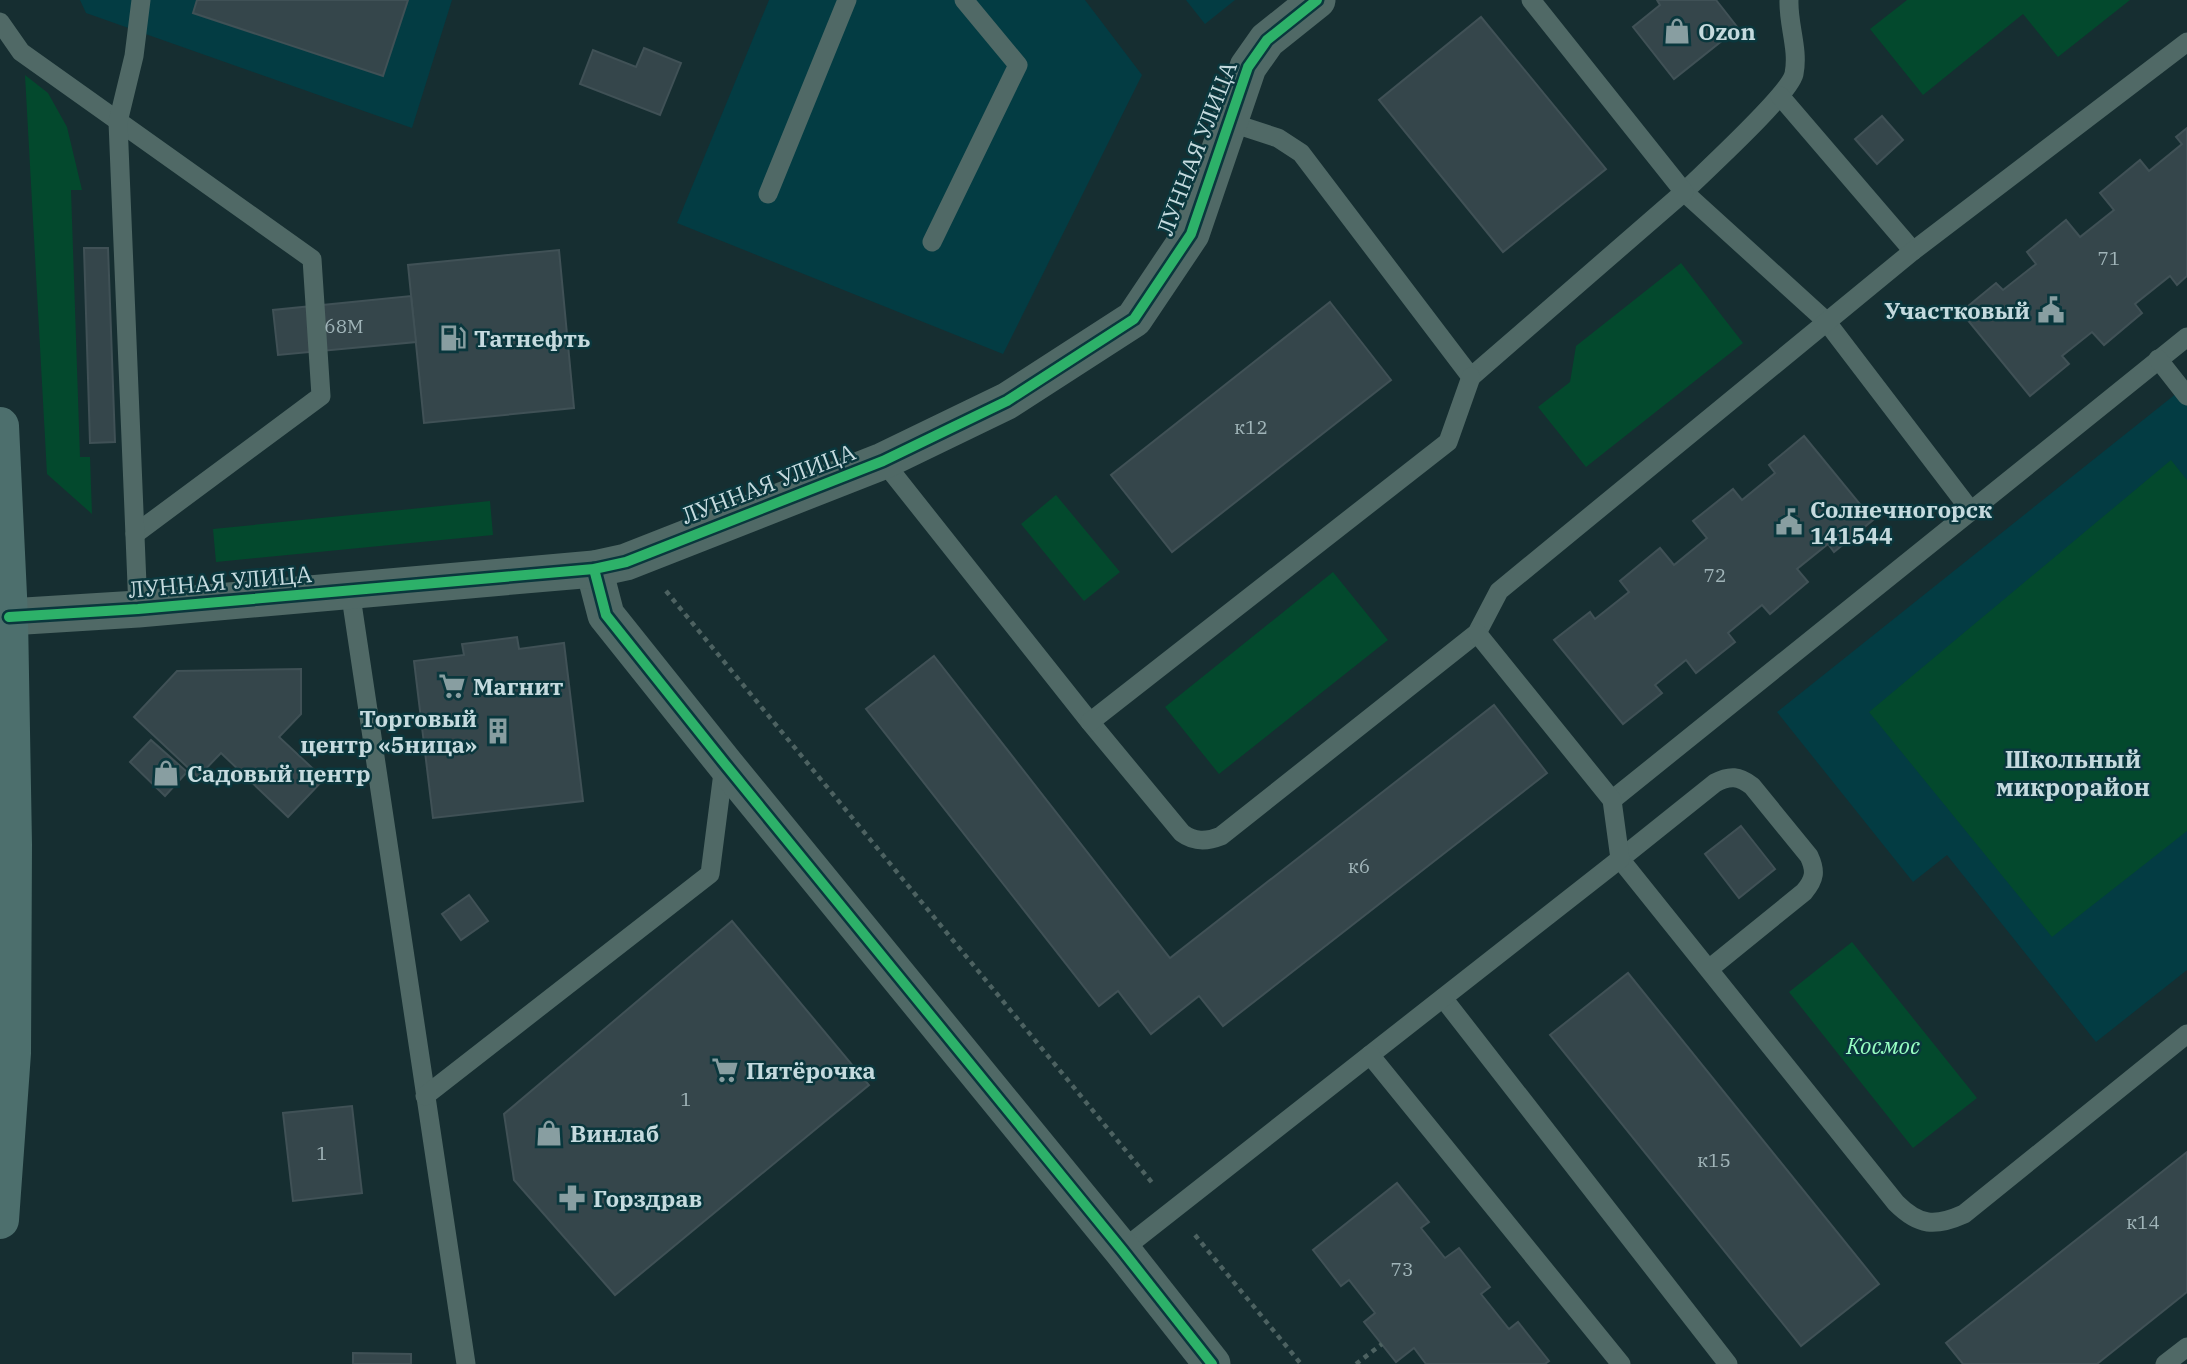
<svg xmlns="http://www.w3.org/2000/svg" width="2187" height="1364" font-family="'IBM Plex Serif',serif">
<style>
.built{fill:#033c43}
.green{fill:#03492d}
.building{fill:#35464b;stroke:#405156;stroke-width:2}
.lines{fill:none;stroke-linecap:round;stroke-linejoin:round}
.path{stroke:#4d6261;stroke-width:4.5;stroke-dasharray:5 5;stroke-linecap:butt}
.service{stroke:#506966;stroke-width:19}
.minor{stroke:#506966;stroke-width:37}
.primary{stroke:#4d6f6d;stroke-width:38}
.cycleway-casing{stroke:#0a373d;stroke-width:15}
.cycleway{stroke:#2db169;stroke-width:10}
.labels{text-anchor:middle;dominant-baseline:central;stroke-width:5;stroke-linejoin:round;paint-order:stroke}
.number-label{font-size:19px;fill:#a1b5b9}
.poi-label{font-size:23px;font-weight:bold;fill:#c5dade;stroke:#0a373d;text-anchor:start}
.street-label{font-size:23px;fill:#c5dade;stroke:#0a373d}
.park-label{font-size:23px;font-style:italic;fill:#97fec2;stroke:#0a373d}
.neighbourhood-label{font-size:24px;font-weight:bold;fill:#c5dade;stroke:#0a373d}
</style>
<rect width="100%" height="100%" fill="#162e31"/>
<g class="built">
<path d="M80 0H452L412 128 86 13Z"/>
<path d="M769 0H1085L1142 75 1003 354 677 223Z"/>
<path d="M1186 0H1235L1205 24Z"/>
<path d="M2187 385V970L2096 1042 1947 855 1913 882 1777 712Z"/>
</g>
<g class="green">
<path d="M1907 0H2130L2058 57 2023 14 1923 95 1870 29Z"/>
<path d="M25 75 48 93 67 127 82 190H71L80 457H90L92 514 47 474Z"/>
<path d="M1681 263 1743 343 1586 467 1538 407 1570 382 1576 346Z"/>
<path d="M2171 460 2187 480V831L2052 937 1869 712Z"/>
<path d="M1056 495 1120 572 1084 601 1021 524Z"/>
<path d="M490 501 493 535 216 562 213 529Z"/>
<path d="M1333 572 1388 640 1219 774 1165 707Z"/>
<path d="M1852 942 1977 1098 1913 1148 1789 992Z"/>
</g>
<g class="building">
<path d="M197 0H408L383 76 193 13Z"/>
<path d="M1657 0H1716L1738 28 1674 79 1633 27 1660 5Z"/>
<path d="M1481 17 1606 169 1503 252 1379 100Z"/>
<path d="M644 48 681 63 660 115 580 84 593 50 636 67Z"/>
<path d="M1882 116 1903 140 1877 164 1855 139Z"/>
<path d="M2187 128V276L2177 285 2170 276 2135 304 2142 313 2104 345 2092 332 2062 356 2069 364 2030 396 1961 312 1996 283 2003 290 2036 264 2027 252 2066 220 2080 237 2114 210 2100 193 2140 160 2149 171 2182 144 2176 137Z"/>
<path d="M84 248H108L115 442 90 443Z"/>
<path d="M559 250 574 408 424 423 408 265Z"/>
<path d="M411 296 416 342 278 355 273 310Z"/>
<path d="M1330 302 1391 380 1172 552 1111 475Z"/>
<path d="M1804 436 1873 520 1834 552 1828 544 1797 569 1808 582 1770 614 1762 605 1728 633 1735 642 1696 673 1686 660 1655 685 1662 693 1623 724 1554 640 1590 612 1595 619 1629 592 1620 581 1660 548 1674 565 1707 538 1693 521 1733 489 1742 500 1775 473 1769 465Z"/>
<path d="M517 637 519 649 564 643 583 801 433 818 414 661 464 655 462 644Z"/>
<path d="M934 656 1170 958 1494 705 1547 773 1223 1026 1199 996 1151 1034 1118 991 1099 1006 866 709Z"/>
<path d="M301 669V714L279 737 324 779 288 817 221 753 198 777 134 717 177 671Z"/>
<path d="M151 740 187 772 165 796 130 762Z"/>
<path d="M1741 826 1775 869 1739 898 1705 854Z"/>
<path d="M469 895 488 921 461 940 442 914Z"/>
<path d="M732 921 869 1085 615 1295 514 1180 504 1114Z"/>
<path d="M1628 973 1879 1284 1801 1346 1550 1035Z"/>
<path d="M352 1106 362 1193 293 1201 283 1113Z"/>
<path d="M2187 1152V1292L2097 1364H1963L1946 1343Z"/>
<path d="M1397 1183 1429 1222 1421 1228 1445 1258 1459 1248 1490 1287 1481 1294 1509 1329 1518 1322 1549 1361 1545 1364H1426L1414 1348 1396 1362 1364 1322 1375 1313 1349 1280 1341 1286 1313 1250Z"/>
<path d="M353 1353 411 1354V1364H353Z"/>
</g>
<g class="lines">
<g class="path">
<path d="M666 591 1154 1185"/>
<path d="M1195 1235 1301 1364"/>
<path d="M1356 1364 1382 1344"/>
</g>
<g class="service">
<path d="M1789 0C1788 25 1799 49 1794 74 1789 95 1704 172 1684 192L1826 321 1971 511 2187 337"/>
<path d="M0 22 21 52 312 259 321 396 135 534"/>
<path d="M1780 96 1913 251"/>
<path d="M1229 122 1278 138 1301 153 1471 377 1684 192 1531 0"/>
<path d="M768 194 847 0"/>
<path d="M932 242 1018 65 964 0"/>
<path d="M2158 359 2187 396"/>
<path d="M883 461 1090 722 1182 833C1194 842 1206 842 1221 836L1477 633 1499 591 1913 251 2187 42"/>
<path d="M350 590 466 1364"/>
<path d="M138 609 118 122 134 56 141 0"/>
<path d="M1090 722 1448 442 1471 377"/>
<path d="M1612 800 1971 511"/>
<path d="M1709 969 1804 892C1815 879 1816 871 1809 856L1752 786C1739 776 1730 775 1715 783L1620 859 1896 1203C1919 1226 1935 1227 1964 1214L2187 1034"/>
<path d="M1443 998 1728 1364"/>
<path d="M1370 1055 1620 859 1612 800 1477 633"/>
<path d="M425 1096 710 874 724 765"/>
<path d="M1122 1250 1370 1055 1621 1364"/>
<path d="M2165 1364 2187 1347"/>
</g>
<g class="minor">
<path d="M594 569 606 615 725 764 1122 1250 1212 1364"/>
<path d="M9 617 138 609 594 569 626 562 883 461 1007 401 1134 319 1191 234 1248 67 1267 40 1317 0"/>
</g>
<path class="primary" d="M0 426 9 617 13 845 12 1053 0 1220"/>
<g class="cycleway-casing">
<g id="cycleway">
<path d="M594 569 606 615 725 764 1122 1250 1212 1364"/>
<path d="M9 617 138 609 594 569 626 562 883 461 1007 401 1134 319 1191 234 1248 67 1267 40 1317 0"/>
</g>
</g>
<use href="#cycleway" class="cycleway"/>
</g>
<defs>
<g id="shop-bare" transform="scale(2.1)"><path d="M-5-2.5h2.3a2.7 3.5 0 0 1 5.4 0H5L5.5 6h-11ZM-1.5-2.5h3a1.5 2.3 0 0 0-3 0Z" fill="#889ea1" stroke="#0a373d" stroke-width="2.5" paint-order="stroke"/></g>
<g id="civic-bare" transform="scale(2.1)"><path d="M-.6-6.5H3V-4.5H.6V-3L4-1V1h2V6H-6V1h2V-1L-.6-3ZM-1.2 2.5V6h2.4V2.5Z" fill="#889ea1" stroke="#0a373d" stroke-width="2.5" paint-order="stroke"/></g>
<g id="fuel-bare" transform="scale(2.1)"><path d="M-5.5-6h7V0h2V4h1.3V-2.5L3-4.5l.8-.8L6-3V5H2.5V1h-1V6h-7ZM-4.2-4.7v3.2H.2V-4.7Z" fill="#889ea1" stroke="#0a373d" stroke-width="2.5" paint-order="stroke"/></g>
<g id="supermarket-bare" transform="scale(2.1)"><path d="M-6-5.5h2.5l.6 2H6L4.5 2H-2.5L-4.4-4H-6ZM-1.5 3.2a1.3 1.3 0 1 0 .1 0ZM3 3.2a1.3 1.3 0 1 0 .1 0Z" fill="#889ea1" stroke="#0a373d" stroke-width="2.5" paint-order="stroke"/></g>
<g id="building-bare" transform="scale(2.1)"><path d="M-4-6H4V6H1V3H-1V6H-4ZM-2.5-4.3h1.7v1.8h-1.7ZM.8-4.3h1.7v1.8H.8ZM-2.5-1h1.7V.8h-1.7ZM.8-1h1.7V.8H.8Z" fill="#889ea1" stroke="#0a373d" stroke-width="2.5" paint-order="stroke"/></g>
<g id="pharmacy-bare" transform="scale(2.1)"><path d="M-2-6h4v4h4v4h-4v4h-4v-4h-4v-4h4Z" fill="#889ea1" stroke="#0a373d" stroke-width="2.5" paint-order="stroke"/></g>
</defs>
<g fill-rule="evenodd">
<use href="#shop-bare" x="1677" y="31"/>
<use href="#civic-bare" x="2051" y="310"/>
<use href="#fuel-bare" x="453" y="338"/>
<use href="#civic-bare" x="1789" y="522"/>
<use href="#supermarket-bare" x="452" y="686"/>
<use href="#building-bare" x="498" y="731"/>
<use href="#shop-bare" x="166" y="773"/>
<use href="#supermarket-bare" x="725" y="1070"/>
<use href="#shop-bare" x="549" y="1133"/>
<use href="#pharmacy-bare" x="572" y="1198"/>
</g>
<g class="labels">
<g class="number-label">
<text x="2109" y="258">71</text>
<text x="344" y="326">68М</text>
<text x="1251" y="427">к12</text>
<text x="1715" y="575">72</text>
<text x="1359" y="866">к6</text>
<text x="686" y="1099">1</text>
<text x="322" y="1153">1</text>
<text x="1714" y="1160">к15</text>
<text x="2143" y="1222">к14</text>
<text x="1402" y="1269">73</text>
</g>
<g class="poi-label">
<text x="1698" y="31">Ozon</text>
<text x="2030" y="310" text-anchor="end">Участковый</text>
<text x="474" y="338">Татнефть</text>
<text x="1810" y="509">Солнечногорск<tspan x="1810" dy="26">141544</tspan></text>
<text x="473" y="686">Магнит</text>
<text x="477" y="718" text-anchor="end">Торговый<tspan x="477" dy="26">центр «5ница»</tspan></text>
<text x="187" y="773">Садовый центр</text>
<text x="746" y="1070">Пятёрочка</text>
<text x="570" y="1133">Винлаб</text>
<text x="593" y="1198">Горздрав</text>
</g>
<g class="street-label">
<text transform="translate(1196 148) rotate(-69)">ЛУННАЯ УЛИЦА</text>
<text transform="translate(768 483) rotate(-21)">ЛУННАЯ УЛИЦА</text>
<text transform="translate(220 581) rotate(-5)">ЛУННАЯ УЛИЦА</text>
</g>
<g class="park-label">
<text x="1883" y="1045">Космос</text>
</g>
<g class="neighbourhood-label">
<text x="2073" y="759">Школьный<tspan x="2073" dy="28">микрорайон</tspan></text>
</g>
</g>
</svg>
